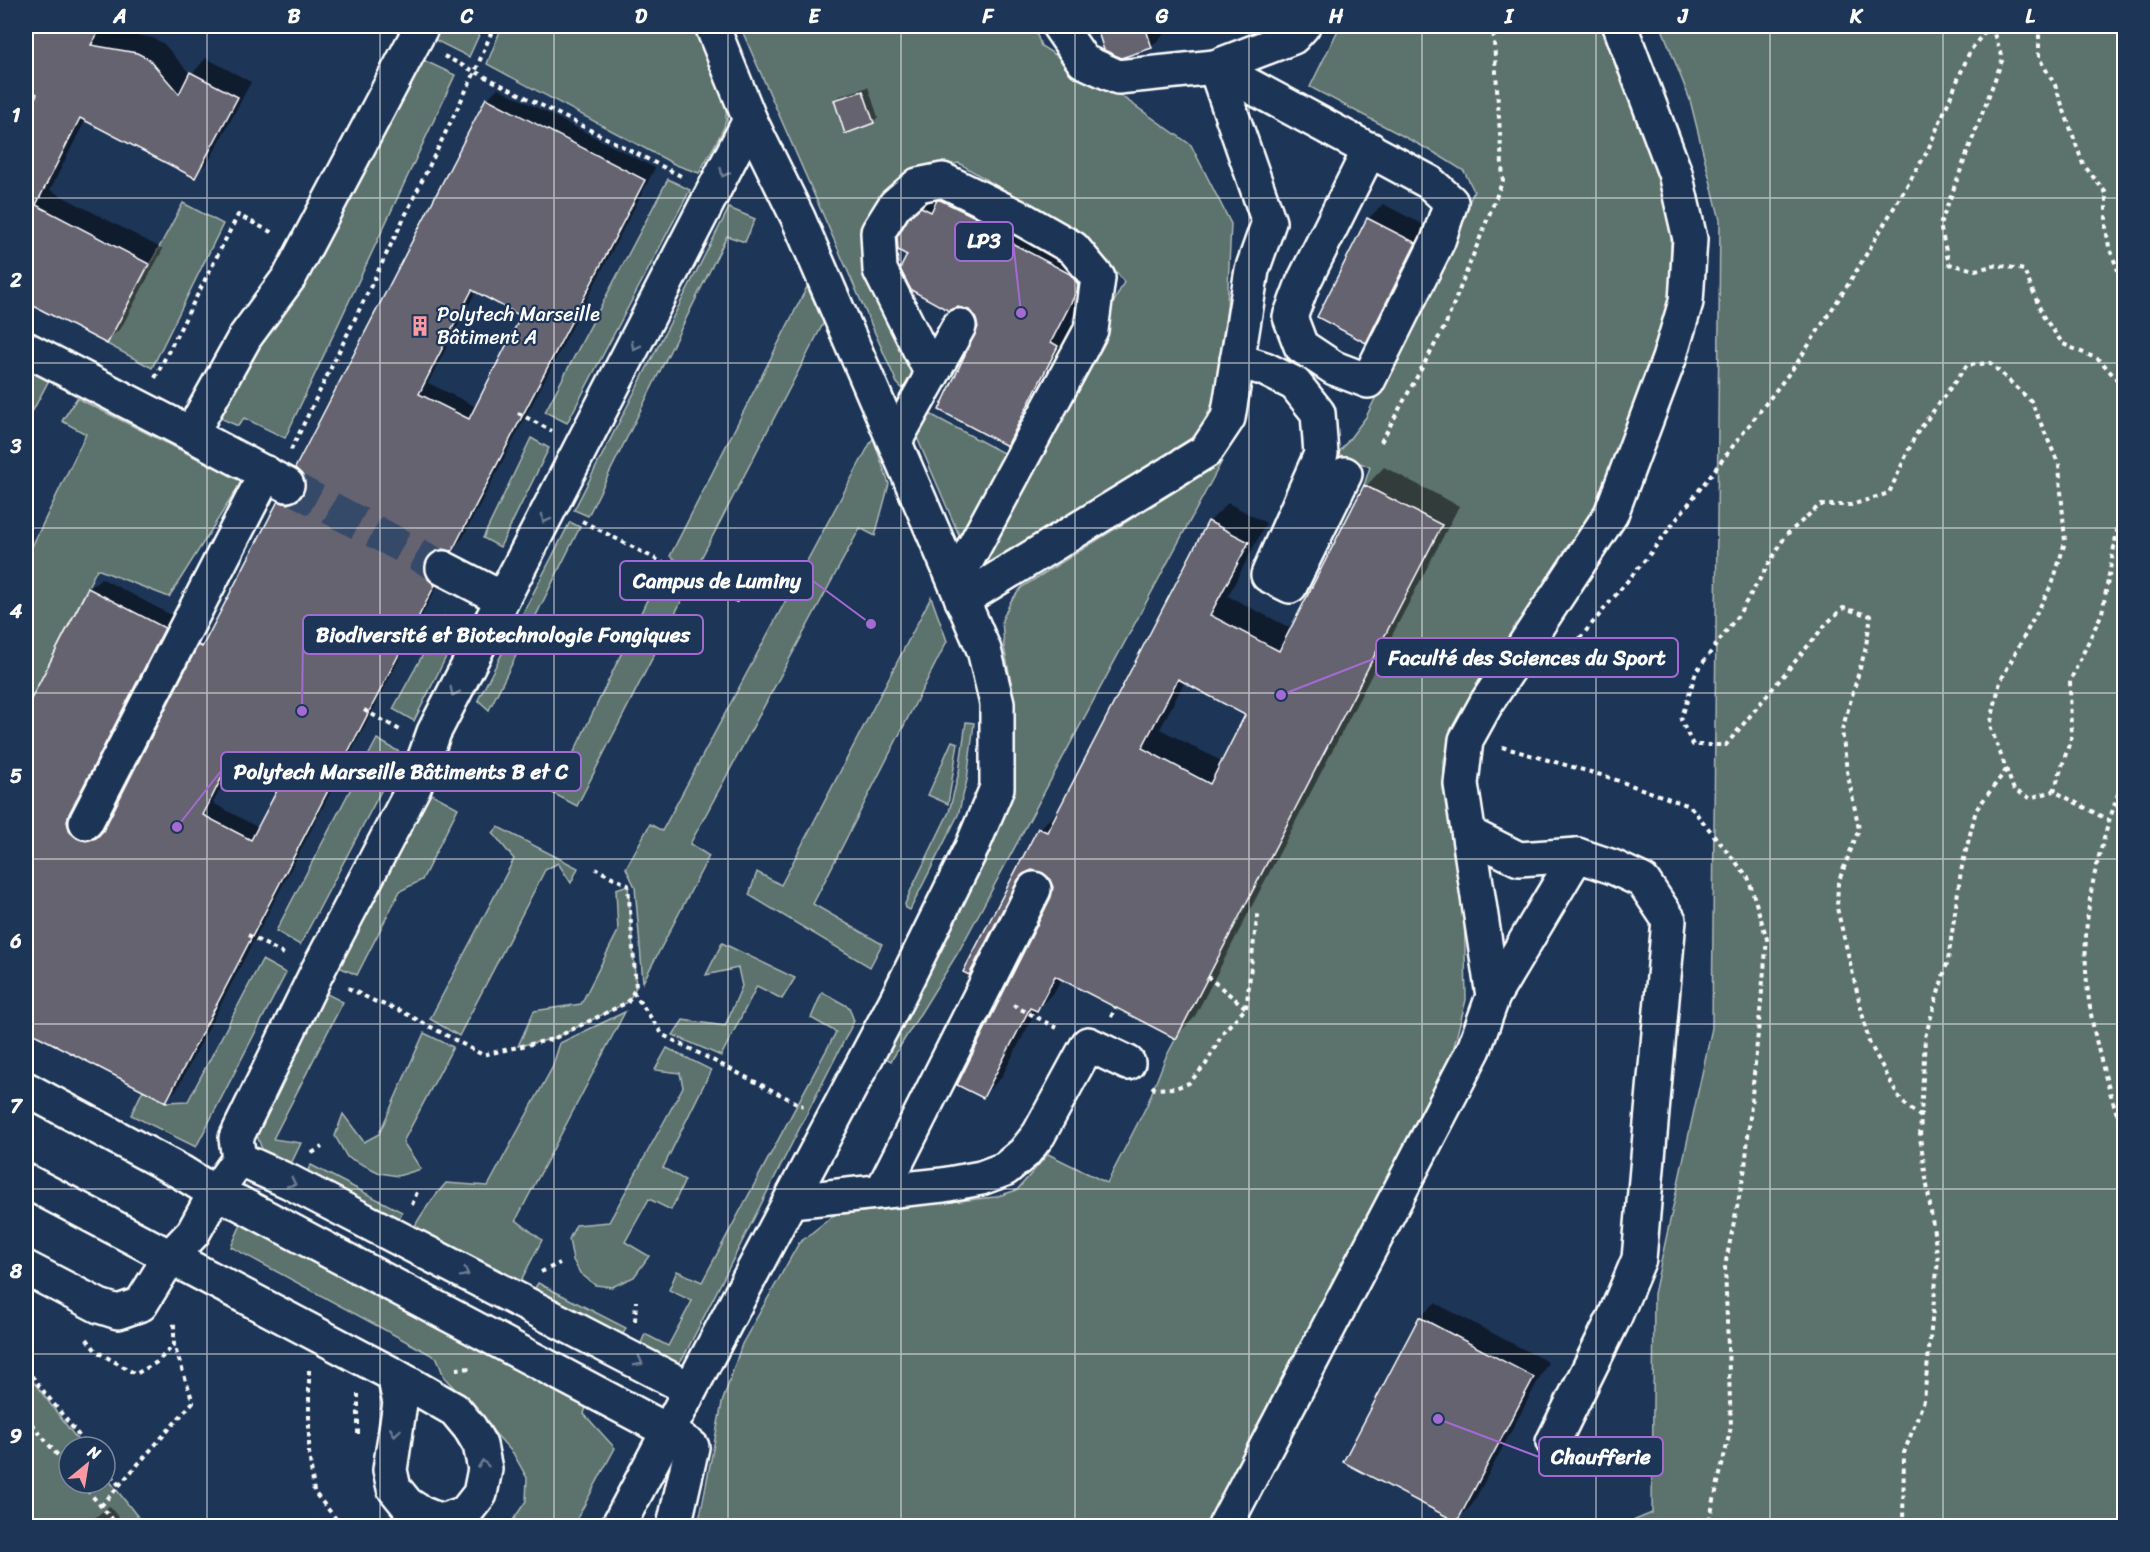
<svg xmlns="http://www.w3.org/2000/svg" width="2150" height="1552" font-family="Sriracha,sans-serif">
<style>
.green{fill:#5c726d;stroke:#aeb8b6;stroke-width:1.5}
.shadow{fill:#0007;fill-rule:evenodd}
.building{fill:#666371;stroke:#fff;stroke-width:1.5;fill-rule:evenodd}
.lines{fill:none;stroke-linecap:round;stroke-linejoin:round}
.minor-tunnel{stroke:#344968;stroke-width:33;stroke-dasharray:33 16;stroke-linecap:butt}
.minor-casing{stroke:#fff;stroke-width:38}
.path{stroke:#fff;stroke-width:4;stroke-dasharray:4.5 4.5;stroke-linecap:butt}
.minor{stroke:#1d3557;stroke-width:33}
.oneway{stroke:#6c7c92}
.grid{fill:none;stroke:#fff;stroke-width:1.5;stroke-opacity:0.55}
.labels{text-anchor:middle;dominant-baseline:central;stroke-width:4.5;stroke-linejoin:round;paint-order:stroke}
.poi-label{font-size:20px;fill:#fff;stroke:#1d3557;text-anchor:start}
.leader{fill:none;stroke:#a36bd2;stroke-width:2}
.callout-dot{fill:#a36bd2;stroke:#1d3557;stroke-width:2}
.callout{fill:#1d3557;stroke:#a36bd2;stroke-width:2}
.callout-label{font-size:21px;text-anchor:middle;font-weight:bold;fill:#fff}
.neatline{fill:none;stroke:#fff;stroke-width:2}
.grid-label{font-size:20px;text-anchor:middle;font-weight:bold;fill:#fff}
</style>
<rect width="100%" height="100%" fill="#1d3557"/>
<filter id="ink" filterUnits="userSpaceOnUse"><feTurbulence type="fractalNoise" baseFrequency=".0167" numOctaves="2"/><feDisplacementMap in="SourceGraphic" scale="12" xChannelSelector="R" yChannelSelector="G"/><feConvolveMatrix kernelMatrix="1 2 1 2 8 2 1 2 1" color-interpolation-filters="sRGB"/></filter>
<g filter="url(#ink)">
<g class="green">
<path d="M436 26H483L469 57 431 38Z"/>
<path d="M502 26H695C707 52 735 98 724 127 717 143 707 158 699 173L676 165 487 64Z"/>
<path d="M740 26H1034L1041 46 1118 94 1191 145 1231 224 1227 307 1216 395 1199 433 972 580 1124 282 1109 262 1037 210 959 163 914 172 876 210 917 377 906 392 897 383Z"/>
<path d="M1340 26H1605L1659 162 1672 214 1669 298 1648 378 1605 491 1450 735 1443 765 1464 903 1466 1000 1453 1050 1205 1526H698L722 1403 742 1344 799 1243 834 1215 995 1197 1017 1190 1048 1154 1107 1183 1147 1105 1165 1059 1196 1000 1370 467 1338 454 1366 417 1457 231 1474 191 1464 171 1435 153 1310 87Z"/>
<path d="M1661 26H2124V1526H1621L1652 1513 1654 1294 1712 1028 1720 220 1690 100Z"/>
<path d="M421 59 455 75 285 438 244 418 238 426 220 418 260 339Z"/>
<path d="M668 179 690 190 567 423 545 412Z"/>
<path d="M183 203 223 224 152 368 107 344Z"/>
<path d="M729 208 755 219 745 242 727 236 588 516 574 510Z"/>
<path d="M807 287 824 322 694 572 670 556Z"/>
<path d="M26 366 50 378 30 416 26 420Z"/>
<path d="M77 398 242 481 169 597 97 569 26 709V559L86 434 62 421Z"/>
<path d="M928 413 1007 455 962 542 915 433Z"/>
<path d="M531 438 549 448 500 547 483 538Z"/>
<path d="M873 438 889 484 875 536 860 528 690 844 709 856 643 982 635 887 626 868 650 824 662 831Z"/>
<path d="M1221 463 959 951 891 1061 884 1057 942 941 990 852 1015 741 1012 687 1004 647 1002 620 1011 601 1022 587Z"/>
<path d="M570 522 580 527 489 710 478 700Z"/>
<path d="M661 571 689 586 577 806 541 787 536 779 540 767 562 777Z"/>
<path d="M931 597 947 641 813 904 882 944 870 967 749 895 757 872 781 885Z"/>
<path d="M444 616 461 627 414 721 393 709Z"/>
<path d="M966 722 974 723 967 780 958 815 910 910 906 908 905 904 910 892 949 812 959 772Z"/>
<path d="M377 739 401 753 300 945 276 931Z"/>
<path d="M952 741 958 743 948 804 928 795Z"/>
<path d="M432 794 458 808 422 880 400 891 357 975 334 965 417 804Z"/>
<path d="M498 827 578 868 571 883 558 863 545 870 459 1036 430 1019 514 859 493 833Z"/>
<path d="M628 885 636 987 628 1002 553 1039 518 1046 534 1011 581 1004 618 931 616 889Z"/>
<path d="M722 943 795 978 782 999 757 986 721 1056 673 1035 683 1020 725 1026 742 986 738 968 706 975Z"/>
<path d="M262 960 286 973 196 1147 131 1115 143 1090 166 1102 188 1101Z"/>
<path d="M321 991 343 1002 273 1139 301 1143 288 1170C261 1155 261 1151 254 1122Z"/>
<path d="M822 992 849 1007 854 1021 683 1358 673 1368 638 1350 645 1334 668 1346 692 1301 669 1290 677 1271 702 1282 836 1032 811 1018Z"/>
<path d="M625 1012 516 1220 542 1240 517 1288 411 1234C420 1214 432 1199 446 1183L488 1186 552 1068 560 1043Z"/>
<path d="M424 1033 453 1047 403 1142 421 1169 398 1176 380 1173 347 1157 335 1136 343 1114 364 1142 379 1134Z"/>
<path d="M667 1048 711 1070 663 1168 685 1180 671 1210 649 1199 625 1242 649 1256 634 1277 612 1287 595 1285 580 1273 573 1260 569 1239 576 1225 609 1222 683 1087 680 1073 655 1070Z"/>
<path d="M311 1165 402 1212 396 1226 303 1179Z"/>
<path d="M243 1220 589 1397 584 1414 615 1448 573 1526H509L526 1501 527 1478 513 1453 444 1377 437 1358 231 1247Z"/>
<path d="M538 1283 626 1328 619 1342 530 1296Z"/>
<path d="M26 1372 83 1447H69V1483H105V1475L145 1526H26Z"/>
</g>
<g class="shadow">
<path d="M26 26H108L105 30 153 38 164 44 191 75 206 58 251 82 209 161 194 176 86 119 50 190 163 249 121 328 106 342 26 300V119L39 94 26 87Z"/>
<path d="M1097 26H1180L1169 29 1151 47 1105 49Z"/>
<path d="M868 87 878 117 873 122 835 101 840 96Z"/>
<path d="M498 88 655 168 462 539 451 550 441 548 436 550 435 558 444 573 177 1089 166 1100 26 1028V711L90 588 101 578 175 617 98 830 106 828 200 646 210 635 279 502 290 491 300 493 305 492 487 99ZM476 291 524 315 477 407 428 383ZM238 754 285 778 259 828 213 803Z"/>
<path d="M942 188 1096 270 1070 322 1077 326 1027 424 1007 444 977 316 909 254 911 218Z"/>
<path d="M1383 204 1430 228 1381 326 1366 341 1368 219Z"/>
<path d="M1384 467 1459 506 1194 1018 1175 1037 1062 978 1055 991 1037 1009 1001 1078 982 1097 1052 898 1054 887 1051 877 1044 871 1031 869 988 955 969 974 1039 829 1059 810 1209 522 1228 503 1266 523 1228 596 1292 629 1366 486ZM1185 681 1247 714 1223 762 1160 729Z"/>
<path d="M1435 1303 1548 1362 1472 1505 1457 1520 1345 1461 1420 1317Z"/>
<path d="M109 1506 126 1526H85Z"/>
</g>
<g class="building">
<path d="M26 26H102L91 45 137 53 149 59 179 94 190 72 238 97 195 178 80 118 36 205 149 264 107 344 26 302V116L37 94 26 88Z"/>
<path d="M1096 26H1145L1152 48 1121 58 1104 50Z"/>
<path d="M863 91 874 123 845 134 834 100Z"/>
<path d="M486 98 645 180 452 551 442 549 432 553 427 559 424 569 428 579 435 585 166 1102 26 1030V709L88 588 165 628 69 814 67 822 70 832 77 838 86 841 96 838 103 831 198 645 202 647 278 501 288 504 297 501 303 494 306 485 303 476 295 468ZM472 290 521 316 469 419 419 394ZM234 753 283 779 251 840 203 815Z"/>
<path d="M937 200H940L992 225 989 231 1070 274 1078 284 1077 291 1051 342 1058 346 1007 446 939 410 978 327 975 317 969 310 958 307 949 311 911 290 900 269 907 255 898 250 897 237 909 217 921 207 931 212Z"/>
<path d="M1367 218 1416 243 1366 343 1317 317Z"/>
<path d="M1364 485 1442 525 1176 1039 1055 976 1037 1011 1030 1008 983 1098 957 1085 1051 897 1053 887 1049 878 1043 873 1032 870 1023 874 1018 880 969 975 963 972 1038 828 1047 832 1208 521 1249 542 1210 615 1279 651ZM1178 679 1245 715 1210 784 1142 748Z"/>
<path d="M1419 1317 1534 1377 1457 1522 1343 1462Z"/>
</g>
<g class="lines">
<path class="minor-tunnel" d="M287 485 443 568"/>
<g class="minor-casing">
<g id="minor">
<path d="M1059 26 1083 61 1118 77 1215 67 1429 182 1451 202 1438 241 1368 381 1334 368 1301 346 1290 317 1303 283 1370 149"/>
<path d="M26 349 191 434 245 337 290 276 422 26"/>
<path d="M1237 360 1265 369 1295 384 1318 413 1321 454 1268 575 1290 586 1345 474"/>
<path d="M932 374 880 270 878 232 895 205 918 185 943 180 1024 220 1073 248 1098 278 1091 330 955 582"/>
<path d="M191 434 287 485"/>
<path d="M895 441 959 326"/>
<path d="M443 568 501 598"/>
<path d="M962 600 1206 451 1228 418 1252 270 1269 222 1215 67 1293 37 1303 26"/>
<path d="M86 822 266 473"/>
<path d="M1469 834 1519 859 1577 855"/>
<path d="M1493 996 1577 855 1613 867 1643 881 1669 920 1639 1259 1615 1316 1553 1442"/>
<path d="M26 1089 181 1172 215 1193 239 1203 668 1431 692 1447 674 1526"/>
<path d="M239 1159 290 1182 690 1389"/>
<path d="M26 1181 394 1375 455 1410 470 1428 480 1445 485 1469 480 1494 465 1513 441 1521 421 1513 407 1504 394 1488 390 1470 400 1403 394 1375"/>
<path d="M882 1191 1034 889"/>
<path d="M791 1201 943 1185 981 1178 1005 1169 1024 1153 1039 1134 1088 1044 1128 1063"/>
<path d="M26 1268 99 1306 118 1312 141 1304 170 1257 193 1233 215 1193 239 1159 236 1138 317 972 415 785 434 732 750 120"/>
<path d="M618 1526 896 1001 972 847 997 788V703L984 650 798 218 750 120 712 26"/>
<path d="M1225 1526 1474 1049 1493 996 1461 784 1466 740 1487 702 1611 514 1669 359 1686 302 1690 239 1675 173 1620 26"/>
</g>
</g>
<g class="path">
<path d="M1991 26 2003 58 1940 225 1949 264 1975 270 1998 265 2024 270 2043 316 2063 344 2100 360 2124 388"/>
<path d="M2042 26 2039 34V58L2055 85 2083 164 2106 193V228L2109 247 2124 286"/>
<path d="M444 56 683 177"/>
<path d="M155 378 238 215 275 234"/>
<path d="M518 413 552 431"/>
<path d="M1381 442 1445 326 1503 180 1493 26"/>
<path d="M291 450 475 72 494 26"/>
<path d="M582 521 739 602"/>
<path d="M1551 673 1649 555 1797 363 1851 280 1927 152 1970 51 1989 26"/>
<path d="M364 710 400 730"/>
<path d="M1502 747 1608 777 1690 806 1748 877 1767 939 1745 1168 1725 1266 1731 1427 1708 1526"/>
<path d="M2124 776C2109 821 2093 867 2088 914 2078 989 2100 1065 2124 1135"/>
<path d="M2110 821 2054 791 2071 738 2070 681 2102 613 2117 531 2124 500"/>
<path d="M248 935 286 955"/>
<path d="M348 988 374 1001 399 1010 483 1055 553 1039 628 1002 636 987 628 885 596 869"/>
<path d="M633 992 663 1035 803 1106"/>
<path d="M1013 1005 1057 1028"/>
<path d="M1246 1008C1251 975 1252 943 1259 911"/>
<path d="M1111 1017 1116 1007"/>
<path d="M1152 1086 1155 1089 1175 1088 1189 1083 1206 1064 1224 1031 1246 1008 1208 977"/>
<path d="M1921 1117 1901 1101 1869 1042 1837 908 1838 883 1859 829 1847 771 1842 730 1865 651 1871 616 1843 608 1826 624 1726 745H1693L1681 720 1696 672 1739 614 1786 535 1820 505H1851L1889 493 1915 436 1967 365 1990 363 2031 401 2059 465 2065 542 2053 582 2000 682 1990 726 2014 790 2030 798 2054 791"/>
<path d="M312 1153 322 1147"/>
<path d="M412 1205 417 1192"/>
<path d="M541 1272 560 1263"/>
<path d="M635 1321 636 1301"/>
<path d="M87 1339 96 1351 136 1374 157 1362 174 1345V1320"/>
<path d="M26 1369 88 1447"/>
<path d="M456 1369 473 1368"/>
<path d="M309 1370V1452L314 1492 342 1526"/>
<path d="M26 1417 69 1469"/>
<path d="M358 1434V1394"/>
<path d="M105 1468 119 1485"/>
<path d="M81 1483 118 1526"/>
<path d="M101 1506 193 1402 174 1345"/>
<path d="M371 1517V1526"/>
<path d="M1903 1526 1904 1453 1924 1400 1938 1260 1920 1137 1925 1037 1948 960 1961 871 1976 810 2006 770"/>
</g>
<use href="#minor" class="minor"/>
</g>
<defs><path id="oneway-chevron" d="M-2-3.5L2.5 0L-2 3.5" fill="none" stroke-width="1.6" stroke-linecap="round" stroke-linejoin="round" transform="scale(1.5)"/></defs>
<g class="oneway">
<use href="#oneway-chevron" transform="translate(724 173) rotate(116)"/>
<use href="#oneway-chevron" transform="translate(635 346) rotate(117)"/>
<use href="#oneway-chevron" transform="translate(545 519) rotate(119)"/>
<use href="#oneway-chevron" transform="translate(454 692) rotate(117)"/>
<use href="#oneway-chevron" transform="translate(292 1183) rotate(26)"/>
<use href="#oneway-chevron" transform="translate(465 1273) rotate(27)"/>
<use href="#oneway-chevron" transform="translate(639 1362) rotate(28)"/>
<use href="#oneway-chevron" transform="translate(395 1432) rotate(98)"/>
<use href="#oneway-chevron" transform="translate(483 1464) rotate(-97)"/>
</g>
</g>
<path class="grid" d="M207 26V1526M380 26V1526M554 26V1526M728 26V1526M901 26V1526M1075 26V1526M1249 26V1526M1422 26V1526M1596 26V1526M1770 26V1526M1943 26V1526M26 198H2124M26 363H2124M26 528H2124M26 693H2124M26 859H2124M26 1024H2124M26 1189H2124M26 1354H2124"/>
<defs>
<g id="building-bare" transform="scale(1.62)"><path d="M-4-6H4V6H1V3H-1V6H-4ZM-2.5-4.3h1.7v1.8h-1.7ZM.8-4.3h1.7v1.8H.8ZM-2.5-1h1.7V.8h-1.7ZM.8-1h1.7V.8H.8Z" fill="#ff9aa2" stroke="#1d3557" stroke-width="2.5" paint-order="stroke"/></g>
</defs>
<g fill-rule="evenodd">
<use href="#building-bare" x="420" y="326"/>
</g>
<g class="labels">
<g class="poi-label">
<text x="437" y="314">Polytech Marseille<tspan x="437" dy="23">Bâtiment A</tspan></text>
</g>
</g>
<path class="leader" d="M1021 313L1013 241M871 624L813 581M302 711L303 635M1281 695L1376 658M177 827L221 771M1438 1419L1539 1457"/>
<g class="callout-dot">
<circle cx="1021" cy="313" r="6"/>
<circle cx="871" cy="624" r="6"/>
<circle cx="302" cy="711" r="6"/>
<circle cx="1281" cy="695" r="6"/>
<circle cx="177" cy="827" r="6"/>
<circle cx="1438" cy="1419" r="6"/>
</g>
<g class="callout">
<rect x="955" y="222" width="58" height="39" rx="6"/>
<rect x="620" y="561" width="193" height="39" rx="6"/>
<rect x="303" y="615" width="400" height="39" rx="6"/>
<rect x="1376" y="638" width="302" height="39" rx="6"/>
<rect x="221" y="752" width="360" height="39" rx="6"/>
<rect x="1539" y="1437" width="124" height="39" rx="6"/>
</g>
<g class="callout-label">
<text x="984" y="248">LP3</text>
<text x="717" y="588">Campus de Luminy</text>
<text x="503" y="642">Biodiversité et Biotechnologie Fongiques</text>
<text x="1527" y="665">Faculté des Sciences du Sport</text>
<text x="401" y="779">Polytech Marseille Bâtiments B et C</text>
<text x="1601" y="1464">Chaufferie</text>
</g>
<rect width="2150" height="1552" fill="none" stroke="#1d3557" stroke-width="66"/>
<g transform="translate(87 1465) rotate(30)"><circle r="28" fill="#1d3557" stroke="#77869a" stroke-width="1.5"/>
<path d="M0-4.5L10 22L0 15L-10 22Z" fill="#ff9aa2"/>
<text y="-9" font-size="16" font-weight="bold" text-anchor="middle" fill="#ffffff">N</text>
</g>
<rect x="33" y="33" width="2084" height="1486" class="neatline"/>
<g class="grid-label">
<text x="120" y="23">A</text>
<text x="294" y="23">B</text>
<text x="467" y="23">C</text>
<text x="641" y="23">D</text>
<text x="814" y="23">E</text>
<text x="988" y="23">F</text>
<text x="1162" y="23">G</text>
<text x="1336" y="23">H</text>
<text x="1509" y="23">I</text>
<text x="1683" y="23">J</text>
<text x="1856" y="23">K</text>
<text x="2030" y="23">L</text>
<text x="16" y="122">1</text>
<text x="16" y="287">2</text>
<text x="16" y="453">3</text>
<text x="16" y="618">4</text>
<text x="16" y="783">5</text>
<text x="16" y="948">6</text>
<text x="16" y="1113">7</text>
<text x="16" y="1278">8</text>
<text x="16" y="1443">9</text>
</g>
</svg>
